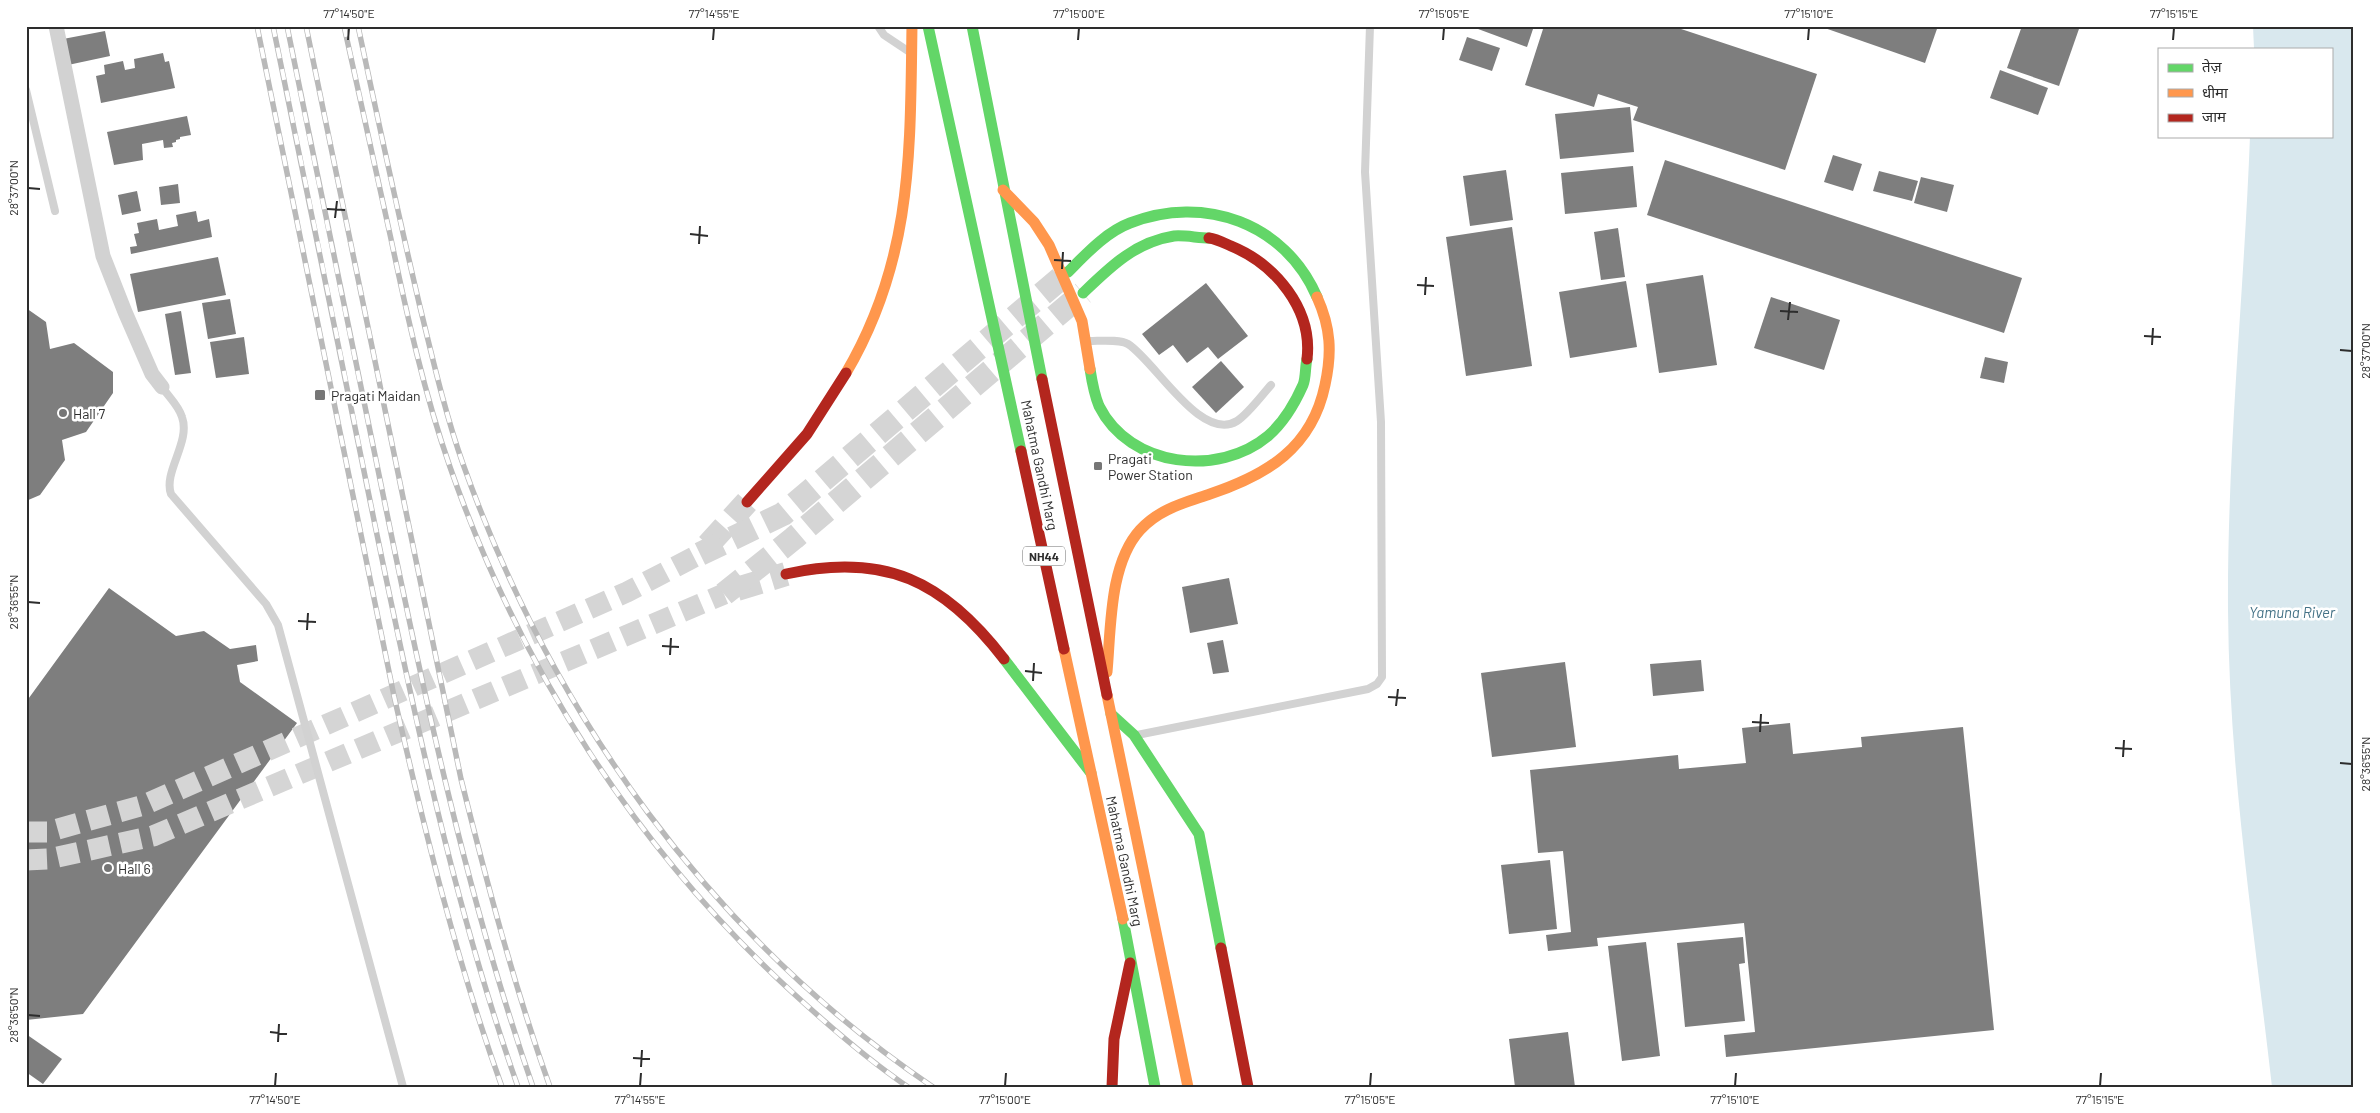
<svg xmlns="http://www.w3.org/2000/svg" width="2380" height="1113" font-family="Barlow,'Noto Sans Devanagari',sans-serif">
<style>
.water{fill:#d9e8ee}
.building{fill:#7e7e7e}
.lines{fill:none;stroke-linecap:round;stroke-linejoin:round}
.secondary-tunnel{stroke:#d5d5d5;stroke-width:21;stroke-dasharray:21 11;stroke-linecap:butt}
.primary-tunnel{stroke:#d5d5d5;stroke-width:24;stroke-dasharray:24 12;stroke-linecap:butt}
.lane{stroke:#d2d2d2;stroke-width:8}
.street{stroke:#d2d2d2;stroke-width:15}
.fast{stroke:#63d668;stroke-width:11}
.slow{stroke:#ff974d;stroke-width:11}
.jam{stroke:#b3261e;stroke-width:11}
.rail-casing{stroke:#b9b9b9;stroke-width:5.5}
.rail{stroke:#fff;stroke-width:4;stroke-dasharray:11;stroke-linecap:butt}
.ticks{fill:none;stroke:#2d2d2d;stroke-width:2}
.poi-dot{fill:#767676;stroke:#fff;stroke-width:2}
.labels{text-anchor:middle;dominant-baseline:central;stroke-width:5;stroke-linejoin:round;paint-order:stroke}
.shield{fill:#fff;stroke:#6c6c6c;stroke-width:1}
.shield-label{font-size:12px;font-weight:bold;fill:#2d2d2d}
.poi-label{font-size:14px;fill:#2d2d2d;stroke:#fff;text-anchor:start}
.street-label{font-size:14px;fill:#2d2d2d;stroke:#fff}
.water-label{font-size:15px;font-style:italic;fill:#447286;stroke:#fff}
.neatline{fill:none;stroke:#2d2d2d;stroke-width:2}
.ticks-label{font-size:12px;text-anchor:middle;fill:#2d2d2d}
</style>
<rect width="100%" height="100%" fill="#fff"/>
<path class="water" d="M2253 26H2354V1087H2272C2254 928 2229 770 2228 610 2227 452 2244 294 2250 136H2331V49H2254Z"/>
<g class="building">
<path d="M1470 26H1534L1527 47Z"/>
<path d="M1544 26H1672L1817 74 1785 170 1633 120 1638 107 1598 94 1594 107 1525 85Z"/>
<path d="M1819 26H1938L1925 63Z"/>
<path d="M2022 26H2080L2059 86 2007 68Z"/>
<path d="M105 31 110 56 68 65 63 39Z"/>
<path d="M1467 37 1500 48 1492 71 1459 60Z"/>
<path d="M163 53 165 62 169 61 175 88 101 103 96 76 105 74 104 65 123 61 125 70 135 68 134 59Z"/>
<path d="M2000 70 2048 88 2038 115 1990 98Z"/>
<path d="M1630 107 1634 152 1560 159 1555 114Z"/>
<path d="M187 116 191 135 180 137V139L176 140V142L172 143 173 147 164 148 163 140 142 144 143 160 114 165 107 132Z"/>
<path d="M1833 155 1862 164 1853 191 1824 182Z"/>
<path d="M1665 160 2022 278 2004 333 1647 215Z"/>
<path d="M1633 166 1637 207 1565 214 1561 173Z"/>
<path d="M1506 170 1513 220 1470 226 1463 176Z"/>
<path d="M1879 171 1918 181 1912 201 1873 191Z"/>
<path d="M1921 177 1954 185 1947 212 1914 203Z"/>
<path d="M178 184 180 203 161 205 159 187Z"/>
<path d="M137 191 141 211 122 215 118 195Z"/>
<path d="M196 211 198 222 209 219 212 237 131 254 130 247 137 246 134 234 139 233 137 223 157 219 159 230 178 226 176 215Z"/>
<path d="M1512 227 1532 366 1466 376 1446 237Z"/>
<path d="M1618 228 1625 277 1601 280 1594 232Z"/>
<path d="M218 257 226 295 138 312 130 274Z"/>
<path d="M1703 275 1717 365 1659 373 1646 284Z"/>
<path d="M1626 281 1637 347 1570 358 1559 292Z"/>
<path d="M1206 283 1248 336 1218 359 1208 347 1187 363 1173 345 1159 355 1142 334Z"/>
<path d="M1771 297 1840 320 1824 370 1754 348Z"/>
<path d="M230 299 236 334 208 339 202 303Z"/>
<path d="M26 308 46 322 50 349 74 343 113 372V393L86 432 62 440 65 460 40 495 26 501Z"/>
<path d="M181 311 191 373 175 375 165 314Z"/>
<path d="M244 337 249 374 216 378 210 342Z"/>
<path d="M1985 357 2008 362 2004 383 1980 378Z"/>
<path d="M1221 361 1244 387 1216 413 1192 387Z"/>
<path d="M1229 578 1238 624 1190 633 1182 587Z"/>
<path d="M109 588 176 636 204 631 230 649 256 645 258 661 237 665 240 682 297 723 83 1014 26 1020V702Z"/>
<path d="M1223 640 1229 672 1213 674 1207 643Z"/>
<path d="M1701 660 1704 691 1653 696 1650 664Z"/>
<path d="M1565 662 1576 747 1492 757 1481 673Z"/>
<path d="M1790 723 1793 754 1862 747 1861 737 1963 727 1994 1030 1726 1057 1724 1035 1755 1032 1744 923 1597 938 1598 946 1548 951 1546 935 1571 932 1563 851 1538 853 1530 770 1678 755 1679 769 1746 763 1742 728Z"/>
<path d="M1550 860 1557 929 1509 934 1501 865Z"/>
<path d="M1743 937 1745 963 1739 964 1745 1021 1685 1027 1677 943Z"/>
<path d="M1646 942 1660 1056 1622 1061 1608 946Z"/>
<path d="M1568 1032 1575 1087H1515L1509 1039Z"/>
<path d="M26 1034 62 1059 43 1084 26 1072Z"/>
</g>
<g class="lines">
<g class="secondary-tunnel">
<path d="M26 832H47L144 805 627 592 700 554"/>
<path d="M26 860 49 859 153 836 724 594"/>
</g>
<g class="primary-tunnel">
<path d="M708 545 747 502"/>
<path d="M700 554 783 514 1068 272"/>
<path d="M737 589 786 574"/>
<path d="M724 594 794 538 1083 293"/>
</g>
<g class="lane">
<path d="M878 26 884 35 908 51"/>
<path d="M26 90 55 211"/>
<path d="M1090 341C1100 341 1120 339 1128 344 1155 361 1201 443 1237 421 1248 414 1262 395 1271 385"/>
<path d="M162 387C168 396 179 406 182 417 191 442 163 472 171 494L266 604 278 625 403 1087"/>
<path d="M1137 735 1368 689 1377 684 1382 677 1381 422 1365 172 1370 26"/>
</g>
<path class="street" d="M56 26 103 256 125 312 152 374 162 387"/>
<g class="fast">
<path d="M928 26 1021 451"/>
<path d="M972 26 1042 379"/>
<path d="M1068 272C1086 254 1106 232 1130 223 1204 194 1285 223 1317 297"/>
<path d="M1083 293C1110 267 1135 242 1174 236 1185 235 1198 238 1209 238"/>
<path d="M1090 369C1092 382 1094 394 1099 406 1130 468 1219 477 1268 436 1283 423 1295 403 1303 385 1306 378 1305 367 1307 359"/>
<path d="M1004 659 1091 773"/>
<path d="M1111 714 1134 735 1199 834 1221 948"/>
<path d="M1123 919 1155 1087"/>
</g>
<g class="slow">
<path d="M1003 190 1034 222 1049 245 1082 321 1090 369"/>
<path d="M846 373C913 259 910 153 912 26"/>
<path d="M1064 649 1123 919"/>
<path d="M1107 672C1111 629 1109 564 1140 530 1159 509 1184 503 1210 494 1267 475 1312 448 1325 385 1332 353 1331 328 1317 297"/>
<path d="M1107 695 1188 1087"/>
</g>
<g class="jam">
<path d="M1209 238C1217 239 1224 243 1231 246 1275 264 1313 309 1307 359"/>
<path d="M1042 379 1107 695"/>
<path d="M1021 451 1064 649"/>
<path d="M747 502 807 434 846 373"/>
<path d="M786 574C885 552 944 581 1004 659"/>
<path d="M1221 948 1248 1087"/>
<path d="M1112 1087 1114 1039 1130 963"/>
</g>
<g class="rail-casing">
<g id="rail">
<path d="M257 26 394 696C424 828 456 960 502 1087"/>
<path d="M273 26C308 194 342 362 376 530 415 718 454 906 518 1087"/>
<path d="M287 26C319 185 352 344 385 504 425 700 467 897 533 1087"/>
<path d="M306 26 461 779C487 883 514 986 550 1087"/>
<path d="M344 26C360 97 375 168 391 239 407 315 424 393 450 467 520 668 636 849 793 993 829 1026 867 1059 908 1087"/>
<path d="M358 26C378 120 398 214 420 307 433 360 445 413 463 464 552 714 711 937 933 1087"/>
</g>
</g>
<use href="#rail" class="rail"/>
</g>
<path class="ticks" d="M348 40 349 28M713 40 714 28M1078 40 1079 28M1443 40 1444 28M1808 40 1809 28M2173 40 2174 28M28 188 40 189M327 209 345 210M335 218 337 201M690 234 708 236M699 244 700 226M1054 260 1071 261M1062 269 1063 252M1417 285 1434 286M1425 295 1426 277M1780 311 1798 312M1788 320 1790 302M2144 336 2161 337M2152 345 2153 328M2340 350 2352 351M28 602 40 603M298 621 316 622M307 630 308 613M662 646 679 647M670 655 671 638M1025 671 1042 673M1033 681 1034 663M1388 697 1406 698M1396 706 1398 689M1752 722 1769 723M1760 732 1761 714M2115 748 2132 749M2123 757 2124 740M2340 763 2352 764M28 1015 40 1016M270 1032 287 1034M278 1042 279 1024M633 1058 650 1059M641 1067 642 1050M275 1086 276 1073M640 1086 641 1073M1005 1086 1006 1073M1370 1086 1371 1073M1735 1086 1736 1073M2100 1086 2101 1073"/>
<g class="poi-dot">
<rect x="314" y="389" width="12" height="12" rx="2.5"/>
<circle cx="63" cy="413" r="5"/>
<rect x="1093" y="461" width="10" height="10" rx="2.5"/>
<circle cx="108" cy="868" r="5"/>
</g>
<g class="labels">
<rect class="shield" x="1023" y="546.5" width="42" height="19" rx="4"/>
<g class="shield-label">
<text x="1044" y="556">NH44</text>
</g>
<g class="poi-label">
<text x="331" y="395">Pragati Maidan</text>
<text x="73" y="413">Hall 7</text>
<text x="1108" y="458">Pragati<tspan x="1108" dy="16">Power Station</tspan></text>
<text x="118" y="868">Hall 6</text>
</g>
<g class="street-label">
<text transform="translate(1040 465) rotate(78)">Mahatma Gandhi Marg</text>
<text transform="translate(1125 861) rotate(78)">Mahatma Gandhi Marg</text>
</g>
<g class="water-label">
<text x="2292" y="612">Yamuna River</text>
</g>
</g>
<rect width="2380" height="1113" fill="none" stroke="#ffffff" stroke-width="55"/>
<rect x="2158" y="48" width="175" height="90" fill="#ffffff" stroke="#ababab"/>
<rect x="2168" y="64" width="25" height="8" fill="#63d668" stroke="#ababab"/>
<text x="2202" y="72" font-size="15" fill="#2d2d2d">तेज़</text>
<rect x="2168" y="89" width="25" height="8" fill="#ff974d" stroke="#ababab"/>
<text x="2202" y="98" font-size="15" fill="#2d2d2d">धीमा</text>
<rect x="2168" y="114" width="25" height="8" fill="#b3261e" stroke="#ababab"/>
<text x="2202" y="122" font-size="15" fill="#2d2d2d">जाम</text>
<rect x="28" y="28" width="2324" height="1058" class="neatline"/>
<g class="ticks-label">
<text x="349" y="18">77°14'50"E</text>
<text x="714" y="18">77°14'55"E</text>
<text x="1079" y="18">77°15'00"E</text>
<text x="1444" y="18">77°15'05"E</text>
<text x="1809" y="18">77°15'10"E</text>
<text x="2174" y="18">77°15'15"E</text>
<text transform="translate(14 188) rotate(-90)" y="4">28°37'00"N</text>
<text transform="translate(2366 351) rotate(-90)" y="4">28°37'00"N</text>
<text transform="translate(14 602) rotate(-90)" y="4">28°36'55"N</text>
<text transform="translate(2366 764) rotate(-90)" y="4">28°36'55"N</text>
<text transform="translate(14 1015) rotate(-90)" y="4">28°36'50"N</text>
<text x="275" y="1104">77°14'50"E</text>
<text x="640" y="1104">77°14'55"E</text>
<text x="1005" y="1104">77°15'00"E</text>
<text x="1370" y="1104">77°15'05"E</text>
<text x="1735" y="1104">77°15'10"E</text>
<text x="2100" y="1104">77°15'15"E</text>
</g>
</svg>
